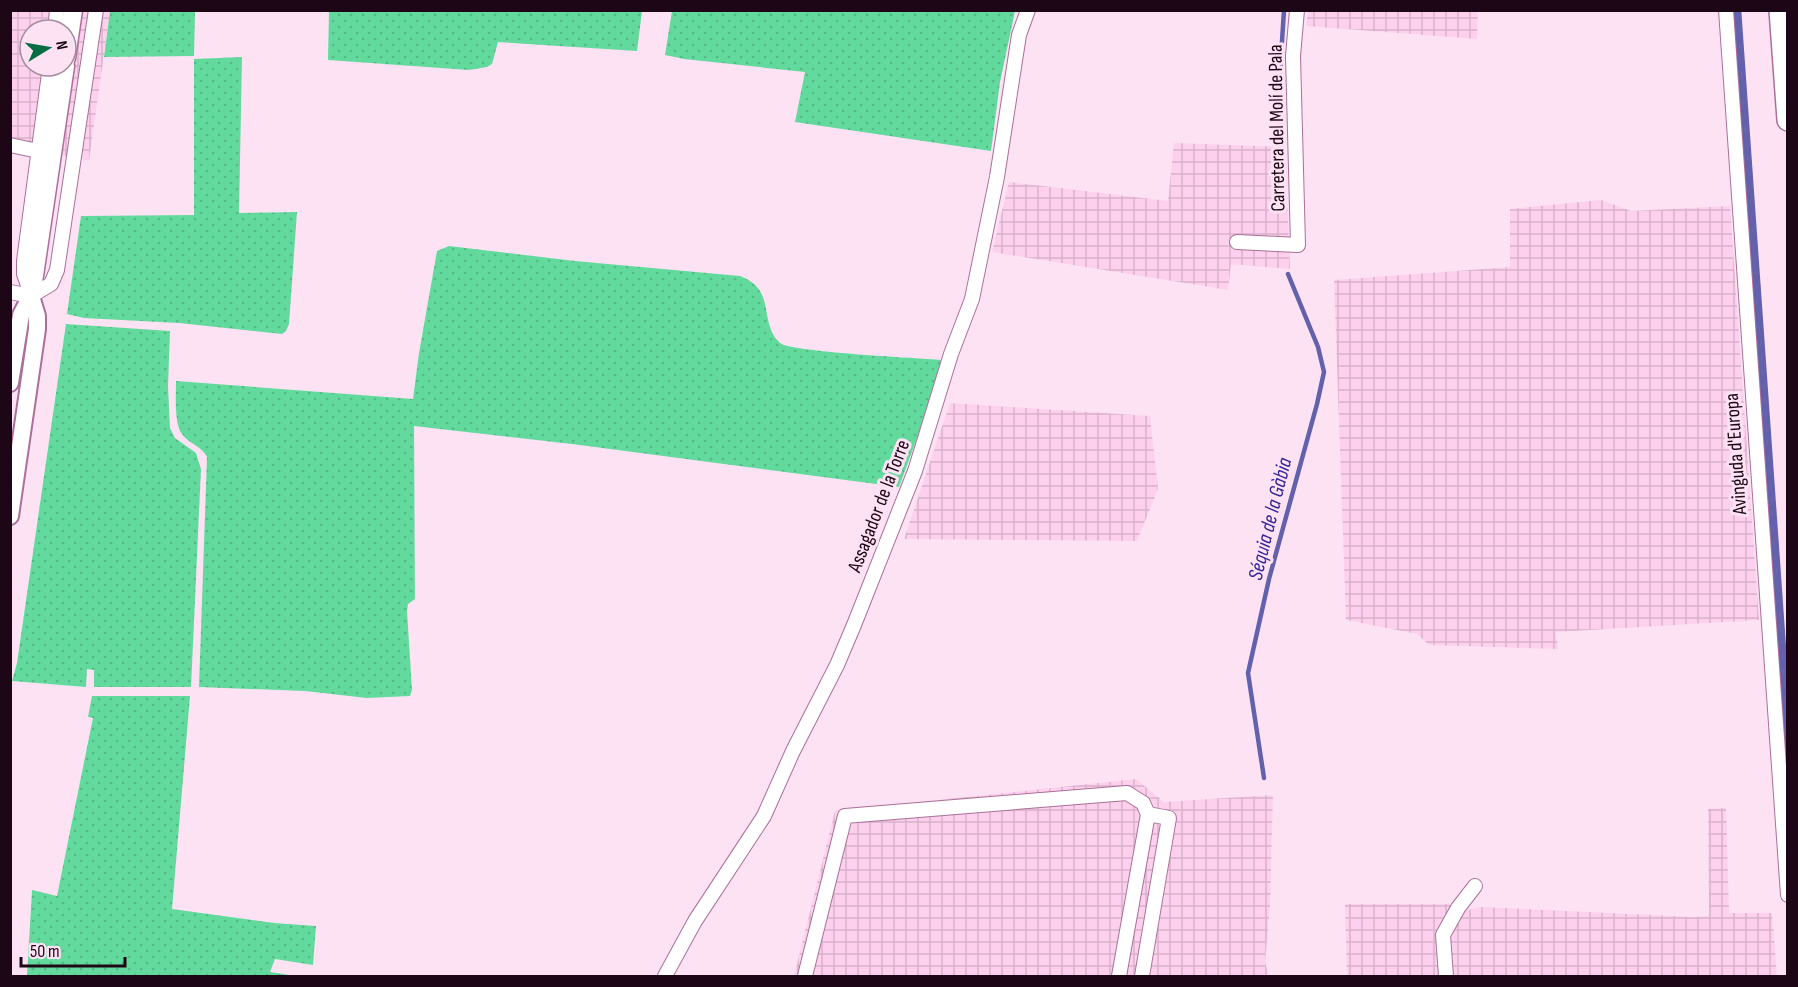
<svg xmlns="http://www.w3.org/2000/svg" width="1798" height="987" font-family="'Sofia Sans Condensed',sans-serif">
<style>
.industrial{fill:url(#industrial-grid);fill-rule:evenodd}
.grass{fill:url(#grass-dots)}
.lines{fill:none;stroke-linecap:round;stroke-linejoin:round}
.stream{stroke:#6361ab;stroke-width:4.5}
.minor-casing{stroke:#ab6f99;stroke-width:16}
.tertiary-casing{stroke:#ab6f99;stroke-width:20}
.secondary-casing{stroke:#ab6f99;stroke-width:21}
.trunk-casing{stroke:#ab6f99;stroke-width:24}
.minor{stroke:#fff;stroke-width:14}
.tertiary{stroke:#fff;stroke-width:16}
.secondary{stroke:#fff;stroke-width:18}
.trunk{stroke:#fff;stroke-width:21}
.labels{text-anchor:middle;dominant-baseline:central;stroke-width:6;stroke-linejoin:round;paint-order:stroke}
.street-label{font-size:20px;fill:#1d0717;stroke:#fde2f4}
.water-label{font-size:21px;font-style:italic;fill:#332699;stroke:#fde2f4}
</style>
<defs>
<pattern id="industrial-grid" width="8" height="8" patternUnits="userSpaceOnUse" patternTransform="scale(1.5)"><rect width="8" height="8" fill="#fdd1ee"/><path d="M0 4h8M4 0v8" fill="none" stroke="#d8b2cb"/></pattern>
<pattern id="grass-dots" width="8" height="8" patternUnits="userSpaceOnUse" patternTransform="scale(1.5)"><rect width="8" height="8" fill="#63da9d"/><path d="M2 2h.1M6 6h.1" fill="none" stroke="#56ba86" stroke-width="1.8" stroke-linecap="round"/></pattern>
</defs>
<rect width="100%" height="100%" fill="#fde2f4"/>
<g class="industrial">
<path d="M11 11H110L89 161 11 145ZM30 30H66V66H30Z"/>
<path d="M1308 11H1478L1477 39 1306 26Z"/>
<path d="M1174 143 1285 147 1290 269 1231 264 1228 290 992 252 1009 182 1168 201Z"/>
<path d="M1601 200 1631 211 1730 206 1759 620 1556 632 1558 649 1429 645 1417 634 1346 620 1334 280 1510 267V209Z"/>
<path d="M950 403 1150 416 1158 489 1137 541 904 539Z"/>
<path d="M1136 779 1164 802 1273 795 1270 906 1265 962 1269 976H794L835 811Z"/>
<path d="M1726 808 1729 913H1772L1777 976H1347L1345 904H1451L1463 911 1481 907 1693 917 1709 916 1708 809Z"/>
</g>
<g class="grass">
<path d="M110 11H195L194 56 104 57Z"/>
<path d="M329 11V10L642 11 637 51 498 42 492 64 487 67 469 70 328 60Z"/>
<path d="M672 11H1015L1000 82 991 151 795 122 805 72 684 59 665 55Z"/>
<path d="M242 57 239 213 297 212 289 324 286 331 282 334 179 323 84 318 67 314 81 216 194 215V59Z"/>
<path d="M449 246 575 261 740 276C777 289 758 323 780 343 790 352 918 358 941 360L921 427 899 487 572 444 414 426 415 599 408 604 407 611 412 690 410 696 367 698 305 691 199 687 207 457C202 446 189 444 182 434 174 424 176 395 176 381L413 399 419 353 437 251Z"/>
<path d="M66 324 170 331 168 386 170 428 175 438 196 453 201 469 191 687H94V670L87 669 86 687 12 681 17 663Z"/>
<path d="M92 696H190L172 909 274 923 316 926 313 965 275 959 270 972 296 976H27L32 890 57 896 93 718 88 717Z"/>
</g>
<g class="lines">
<g class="stream">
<path d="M1735 10 1788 763"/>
<path d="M1739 10 1788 706"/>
<path d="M1283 204 1279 88 1284 10"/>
<path d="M1264 778 1248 673 1269 579 1317 404 1324 372 1318 347 1288 274"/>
</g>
<g class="minor-casing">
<g id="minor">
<path d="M1726 10 1788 895"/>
<path d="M55 30 57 10"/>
<path d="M10 145 38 151"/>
<path d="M1237 242 1298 245 1293 56 1297 10"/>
<path d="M10 292 31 296"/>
<path d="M31 294 24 274V261L50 66"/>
<path d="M31 296 51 284 57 270 96 10"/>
<path d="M665 976 695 921 764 816 793 751 837 665 854 625 915 471 951 354 972 299 997 177 1019 35 1028 10"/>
<path d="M805 976 845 816 1127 793 1143 803 1148 814"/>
<path d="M1119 976 1148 814 1169 818 1142 976"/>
<path d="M1446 976 1443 935 1458 908 1475 886"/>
</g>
</g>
<g class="tertiary-casing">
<g id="tertiary">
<path d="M10 383 21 315 31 296"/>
<path d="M10 516 37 329V316L31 296"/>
</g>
</g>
<g class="secondary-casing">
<g id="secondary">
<path d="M66 58 73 10"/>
<path d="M31 296 65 66"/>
</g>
</g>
<g class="trunk-casing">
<path id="trunk" d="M1780 10 1788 120"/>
</g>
<use href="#minor" class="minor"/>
<use href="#tertiary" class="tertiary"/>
<use href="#secondary" class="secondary"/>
<use href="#trunk" class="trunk"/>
</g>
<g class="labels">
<g class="street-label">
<text transform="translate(1277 128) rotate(-91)">Carretera del Molí de Pala</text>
<text transform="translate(1736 454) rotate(-94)">Avinguda d'Europa</text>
<text transform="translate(879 506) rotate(-69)">Assagador de la Torre</text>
</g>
<g class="water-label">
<text transform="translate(1270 519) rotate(-76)">Séquia de la Gàbia</text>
</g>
</g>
<rect width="1798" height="987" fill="none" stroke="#1d0717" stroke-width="24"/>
<g transform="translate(48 48) rotate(79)"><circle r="28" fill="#fde2f4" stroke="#a38a9c" stroke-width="1.5"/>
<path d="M0-4.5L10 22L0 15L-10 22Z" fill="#056d44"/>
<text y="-9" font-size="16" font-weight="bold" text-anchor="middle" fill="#1d0717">N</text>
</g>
<path d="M21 957v9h104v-9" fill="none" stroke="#1d0717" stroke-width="3"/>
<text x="30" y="957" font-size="18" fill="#1d0717" stroke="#fde2f4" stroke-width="4.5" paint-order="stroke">50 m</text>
</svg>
